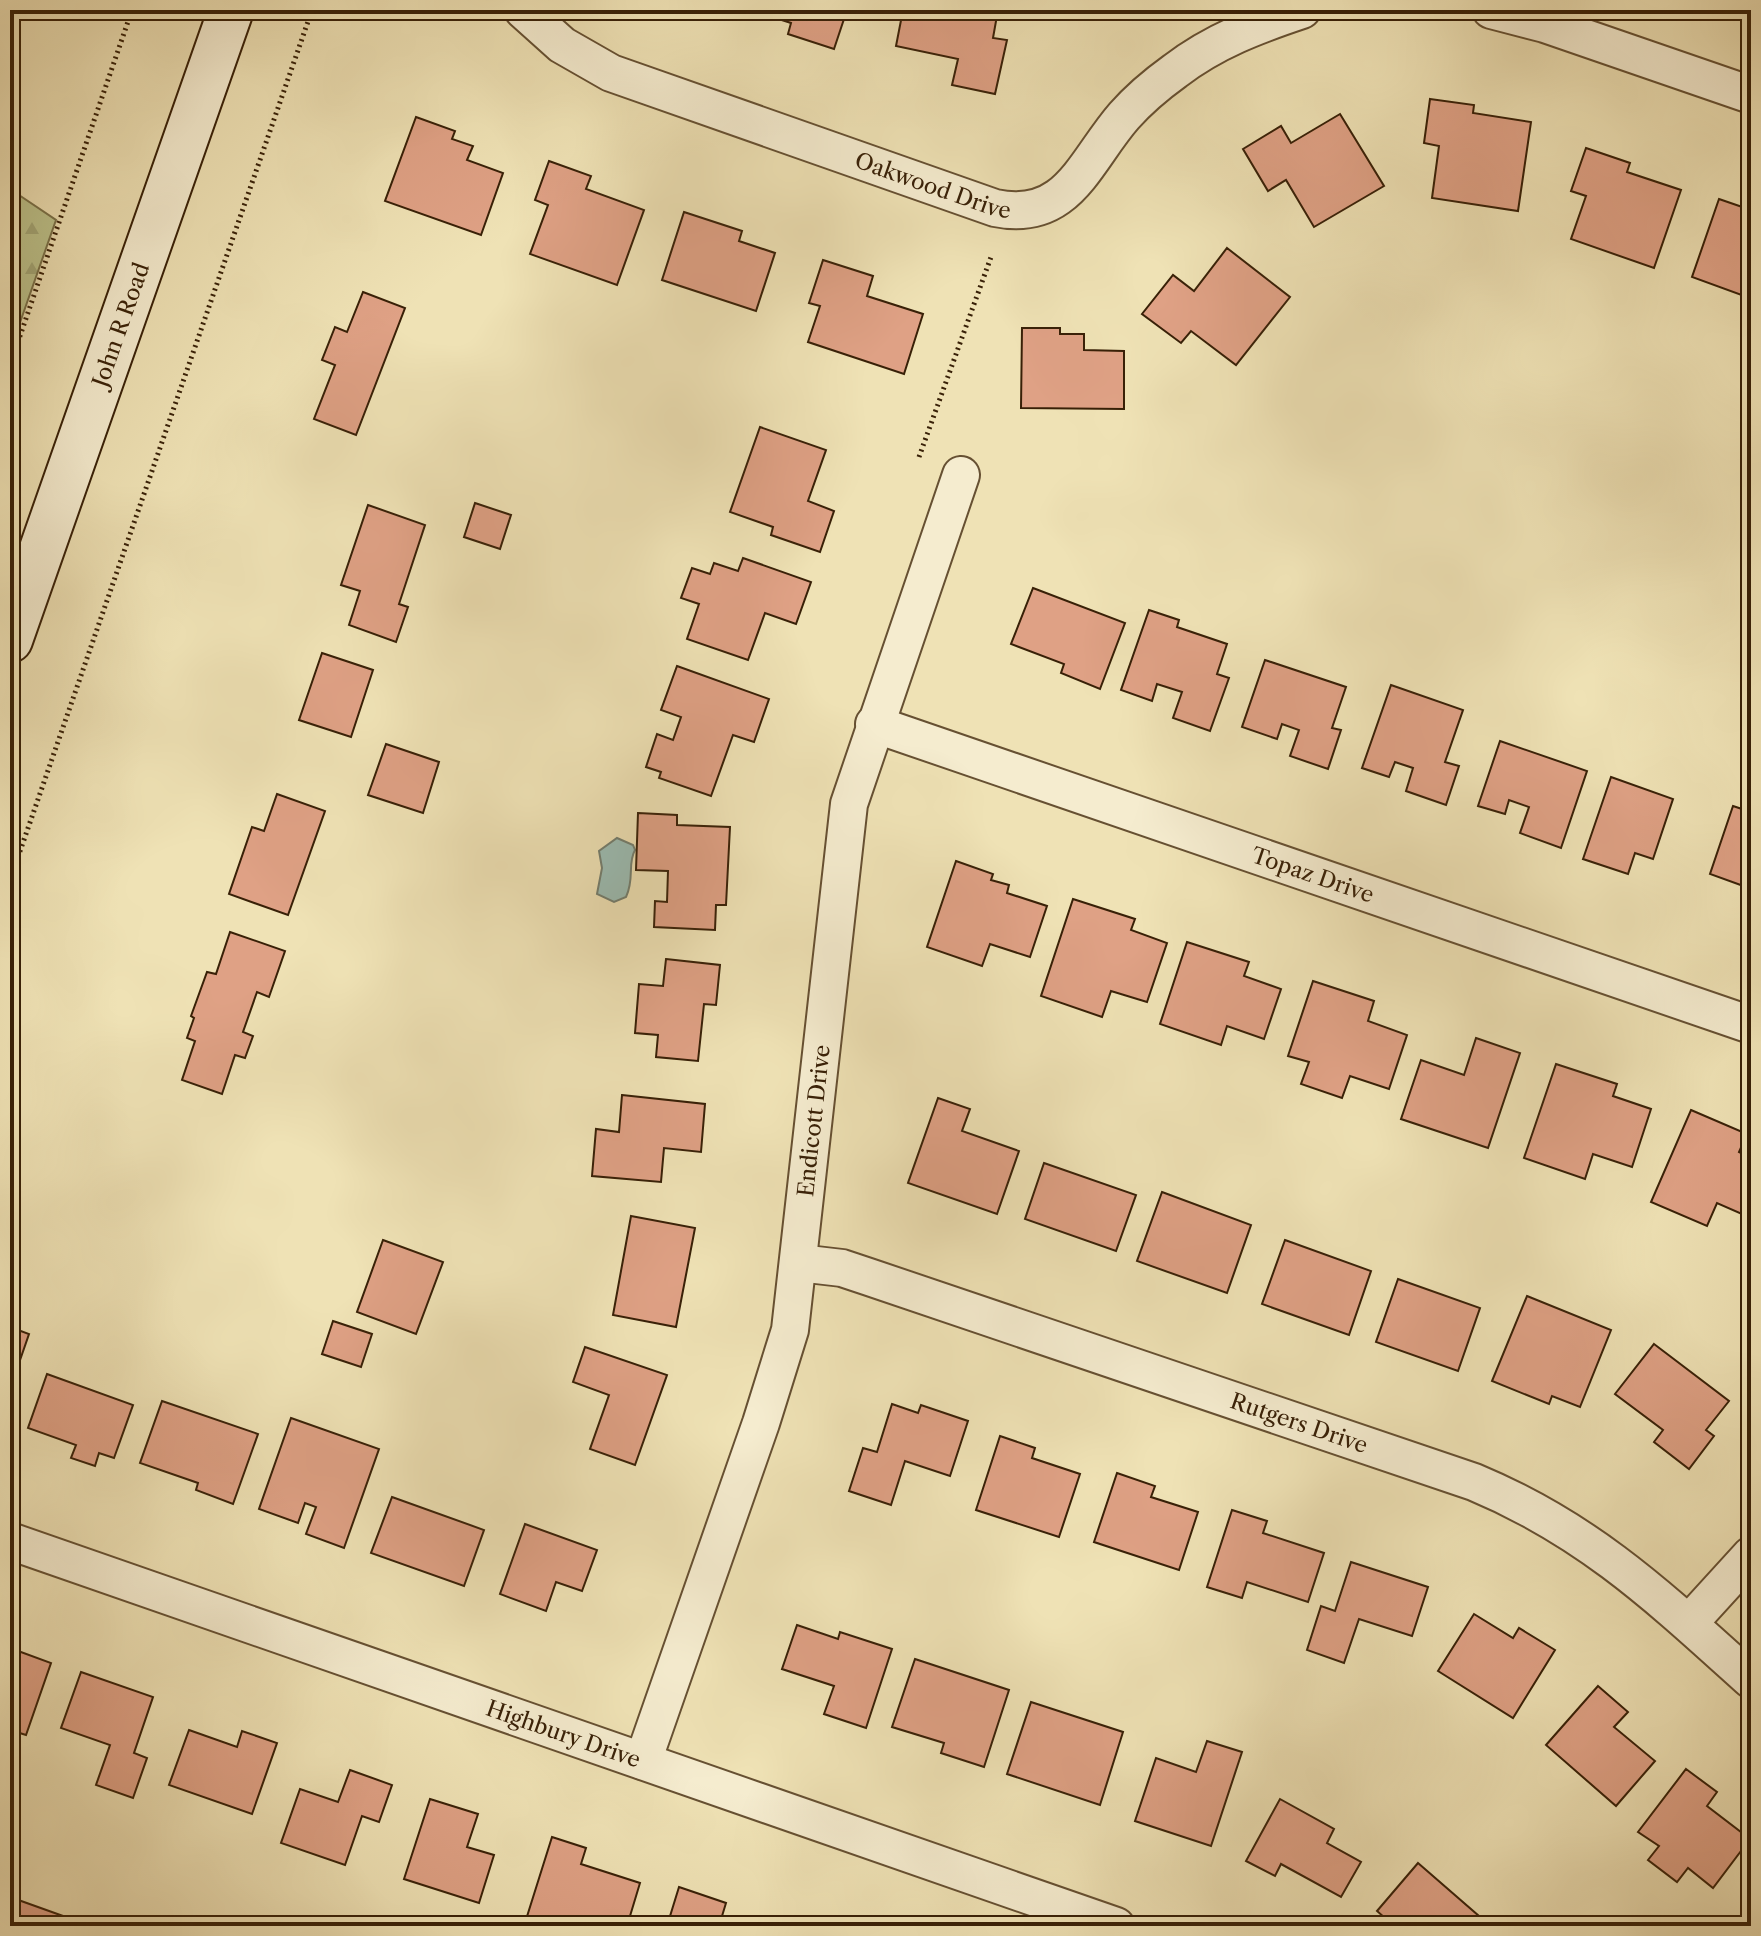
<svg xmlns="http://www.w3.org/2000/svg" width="1761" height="1936" font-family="'Libre Caslon Text',serif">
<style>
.forest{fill:url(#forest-firs);stroke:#7a7149;stroke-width:2}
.water{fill:#9bbdb4;stroke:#737e6f;stroke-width:2}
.building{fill:#dfa185;stroke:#382007;stroke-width:2}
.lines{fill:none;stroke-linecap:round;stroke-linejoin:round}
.minor-casing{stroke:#665032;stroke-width:40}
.secondary-casing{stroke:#382007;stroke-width:48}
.path{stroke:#382007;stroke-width:5;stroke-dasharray:2 4;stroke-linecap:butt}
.minor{stroke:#f5eccf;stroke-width:36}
.secondary{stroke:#f5eccf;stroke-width:44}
.labels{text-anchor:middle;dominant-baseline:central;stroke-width:7;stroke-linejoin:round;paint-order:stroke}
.street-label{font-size:22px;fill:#382007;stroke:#f5eccf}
</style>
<defs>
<pattern id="forest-firs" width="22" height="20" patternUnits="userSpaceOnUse" patternTransform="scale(2)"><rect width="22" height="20" fill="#bcc28b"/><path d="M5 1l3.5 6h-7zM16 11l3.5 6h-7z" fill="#a2a676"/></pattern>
</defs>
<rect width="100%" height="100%" fill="#efe2b5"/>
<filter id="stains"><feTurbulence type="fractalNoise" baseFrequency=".0025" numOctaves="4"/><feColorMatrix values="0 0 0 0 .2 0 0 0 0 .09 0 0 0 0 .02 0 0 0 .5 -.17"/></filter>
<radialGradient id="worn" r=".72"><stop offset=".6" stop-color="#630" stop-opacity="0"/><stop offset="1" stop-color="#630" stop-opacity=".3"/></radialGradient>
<path class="forest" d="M10 189 56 220 10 351Z"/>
<path class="water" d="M617 838 633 845 635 850C627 864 635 878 626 897L614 902 597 894 602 868 599 851Z"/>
<g class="building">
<path d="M751 10H847L834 49 788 34 791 23Z"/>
<path d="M903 10H998L993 38 1007 40 995 94 952 85 958 59 896 46Z"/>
<path d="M1430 99 1474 105 1473 113 1531 122 1518 211 1432 198 1439 146 1424 143Z"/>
<path d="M1340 114 1384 186 1314 227 1286 180 1268 191 1243 149 1281 126 1291 143Z"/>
<path d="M416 117 455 131 452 139 473 146 467 160 503 173 481 235 385 201Z"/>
<path d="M1586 148 1630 163 1627 172 1681 190 1654 268 1571 239 1586 196 1571 191Z"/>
<path d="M549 161 591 176 586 189 644 210 617 285 530 254 548 205 535 200Z"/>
<path d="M1719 199 1751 210V287L1747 297 1692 277Z"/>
<path d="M684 212 742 231 739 241 775 253 756 311 662 280Z"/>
<path d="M1227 248 1290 297 1236 365 1191 331 1181 343 1142 314 1173 275 1194 291Z"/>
<path d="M823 260 873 276 867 296 923 314 904 374 808 342 820 306 809 303Z"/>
<path d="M363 292 405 308 356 435 314 419 335 365 322 360 335 327 347 332Z"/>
<path d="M1022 328H1060V334H1084V350L1124 351V409L1021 408Z"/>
<path d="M760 427 826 450 808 501 834 511 820 552 771 535 773 527 730 512Z"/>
<path d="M475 503 511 515 500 549 464 537Z"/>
<path d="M368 505 425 525 399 604 408 607 396 642 349 625 360 591 341 585Z"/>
<path d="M743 558 811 582 796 624 765 613 748 660 687 639 699 604 681 598 692 568 710 574 714 563 738 571Z"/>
<path d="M1033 588 1125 623 1100 689 1061 673 1064 664 1011 644Z"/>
<path d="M1149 610 1179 620 1177 627 1227 644 1217 674 1229 678 1210 731 1173 718 1182 692 1157 684 1152 701 1121 690Z"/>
<path d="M322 653 373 670 351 737 299 720Z"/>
<path d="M1265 660 1346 687 1332 728 1341 730 1328 769 1290 756 1299 730 1282 724 1277 739 1242 727Z"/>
<path d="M677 666 769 699 754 742 733 735 711 796 659 778 661 772 646 767 657 734 673 740 681 717 661 710Z"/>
<path d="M1391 685 1463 710 1445 762 1459 766 1446 805 1406 791 1413 768 1395 762 1389 777 1362 768Z"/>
<path d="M1500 741 1587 771 1561 848 1520 833 1529 807 1509 800 1505 814 1478 806Z"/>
<path d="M386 744 439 762 423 813 368 795Z"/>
<path d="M1611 777 1673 799 1653 859 1635 853 1628 874 1583 859Z"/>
<path d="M277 794 325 811 288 915 229 894 252 827 264 831Z"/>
<path d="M1733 806 1751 812 1749 888 1710 874Z"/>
<path d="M638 813 677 815V825L730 827 726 905H716L715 930 654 927 655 901 667 902 668 871 636 870Z"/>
<path d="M956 861 993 874 991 880 1009 885 1007 893 1047 906 1030 957 990 944 982 966 927 947Z"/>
<path d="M1073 899 1135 919 1131 930 1167 943 1147 1002 1111 991 1102 1017 1041 996Z"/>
<path d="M230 932 285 951 269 997 257 992 243 1032 253 1036 245 1058 235 1055 222 1094 182 1080 195 1041 187 1038 194 1018 191 1016 207 972 216 974Z"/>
<path d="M1187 942 1249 962 1244 976 1281 989 1264 1039 1227 1026 1221 1045 1160 1024Z"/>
<path d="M666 959 720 965 716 1005 704 1004 698 1061 656 1057 658 1035 635 1033 639 984 663 986Z"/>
<path d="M1313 981 1374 1001 1368 1021 1407 1035 1389 1089 1350 1076 1342 1098 1301 1084 1309 1062 1288 1056Z"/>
<path d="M1476 1038 1520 1053 1488 1148 1401 1119 1421 1060 1464 1075Z"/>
<path d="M1556 1064 1617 1084 1613 1096 1651 1109 1632 1167 1593 1154 1585 1179 1524 1158Z"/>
<path d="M622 1095 705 1104 701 1152 664 1148 661 1182 592 1176 596 1129 619 1132Z"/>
<path d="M938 1098 970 1109 962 1131 1019 1151 997 1214 908 1183Z"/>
<path d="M1691 1110 1747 1134 1739 1152 1751 1158V1218L1717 1203 1707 1226 1651 1202Z"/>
<path d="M1044 1163 1136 1195 1116 1251 1025 1219Z"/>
<path d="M1162 1192 1251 1225 1227 1293 1137 1261Z"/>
<path d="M631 1216 695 1228 676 1327 613 1315Z"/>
<path d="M383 1240 443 1262 416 1334 357 1312Z"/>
<path d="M1285 1240 1371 1271 1349 1335 1262 1304Z"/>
<path d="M1398 1279 1480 1308 1458 1371 1376 1342Z"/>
<path d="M1527 1296 1611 1330 1580 1407 1552 1396 1549 1404 1492 1381Z"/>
<path d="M333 1321 372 1334 361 1367 322 1354Z"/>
<path d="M10 1327 29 1334 19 1363 10 1360Z"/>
<path d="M1654 1344 1729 1401 1706 1430 1714 1436 1689 1469 1654 1442 1663 1430 1615 1394Z"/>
<path d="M585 1347 667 1375 635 1465 590 1449 609 1395 573 1382Z"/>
<path d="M47 1374 133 1405 114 1458 99 1453 95 1466 71 1458 76 1445 28 1428Z"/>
<path d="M162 1401 258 1434 233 1504 196 1490 198 1483 140 1463Z"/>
<path d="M892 1404 918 1413 921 1405 968 1421 950 1476 905 1461 891 1505 849 1491 863 1448 877 1452Z"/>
<path d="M291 1418 379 1449 344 1548 306 1534 316 1507 305 1503 298 1523 259 1509Z"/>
<path d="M1000 1436 1035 1448 1032 1458 1080 1474 1059 1537 976 1510Z"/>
<path d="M1117 1473 1155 1486 1151 1497 1198 1512 1179 1570 1094 1542Z"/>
<path d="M392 1497 484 1530 464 1586 371 1553Z"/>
<path d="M1232 1510 1267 1521 1263 1533 1324 1553 1308 1602 1247 1582 1242 1598 1207 1587Z"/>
<path d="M525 1524 597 1550 582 1591 556 1582 546 1611 500 1594Z"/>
<path d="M1351 1562 1428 1587 1412 1636 1359 1619 1344 1663 1307 1650 1321 1606 1335 1611Z"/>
<path d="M1474 1614 1513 1638 1519 1628 1555 1650 1513 1718 1438 1671Z"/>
<path d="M797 1625 838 1639 840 1632 892 1649 866 1728 824 1714 834 1686 782 1669Z"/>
<path d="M10 1648 51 1663 26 1735 10 1730Z"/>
<path d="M915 1659 1009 1690 984 1767 941 1753 944 1743 892 1727Z"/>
<path d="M81 1672 153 1697 134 1753 147 1758 133 1798 96 1785 110 1745 61 1728Z"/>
<path d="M1598 1686 1628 1712 1614 1727 1655 1761 1616 1806 1546 1745Z"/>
<path d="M1031 1702 1123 1732 1100 1805 1007 1774Z"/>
<path d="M189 1730 237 1747 242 1731 277 1743 252 1814 169 1785Z"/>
<path d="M1207 1741 1242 1752 1211 1846 1135 1821 1156 1758 1196 1772Z"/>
<path d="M1686 1769 1717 1792 1707 1806 1750 1839 1713 1888 1688 1868 1677 1882 1648 1860 1659 1846 1638 1832Z"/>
<path d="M350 1770 392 1785 379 1822 362 1816 345 1865 281 1843 300 1789 338 1802Z"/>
<path d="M430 1799 478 1814 467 1847 494 1855 479 1903 404 1879Z"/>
<path d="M1280 1799 1334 1829 1327 1843 1361 1862 1341 1897 1281 1864 1275 1876 1246 1861Z"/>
<path d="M552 1837 586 1848 581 1864 640 1883 627 1926H590L564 1918 561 1926H524Z"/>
<path d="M1418 1863 1487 1923 1485 1926H1394L1377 1911Z"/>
<path d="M679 1887 726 1903 719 1926H667Z"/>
<path d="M10 1897 91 1926H10Z"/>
</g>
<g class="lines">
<g class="minor-casing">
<g id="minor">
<path id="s1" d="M523 10 562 45 611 73 995 208C1068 223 1084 162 1124 116 1139 99 1157 84 1175 71 1214 41 1257 25 1302 10"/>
<path d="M1491 10 1545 24 1751 95"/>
<path id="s2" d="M874 724 1751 1025"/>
<path id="s3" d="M799 1263 842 1268 869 1277 1474 1482C1589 1530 1660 1598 1751 1680"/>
<path id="s4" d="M10 1541 1116 1926"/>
<path d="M1689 1623 1751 1555"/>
<path id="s5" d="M643 1761 761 1423 790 1330 849 804 961 475"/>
</g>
</g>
<g class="secondary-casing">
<g id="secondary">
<path id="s6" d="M10 640 231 10"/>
</g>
</g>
<g class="path">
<path d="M10 365 132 10"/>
<path d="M919 457 991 257"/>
<path d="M10 880 312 10"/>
</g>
<use href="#minor" class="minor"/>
<use href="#secondary" class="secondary"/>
</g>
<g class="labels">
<g class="street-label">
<text stroke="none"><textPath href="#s1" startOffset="450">Oakwood Drive</textPath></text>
<text stroke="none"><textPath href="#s6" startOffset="334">John R Road</textPath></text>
<text stroke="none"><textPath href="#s2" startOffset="464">Topaz Drive</textPath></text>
<text stroke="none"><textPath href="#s5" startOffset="666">Endicott Drive</textPath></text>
<text stroke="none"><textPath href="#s3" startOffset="526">Rutgers Drive</textPath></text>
<text stroke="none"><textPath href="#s4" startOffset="586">Highbury Drive</textPath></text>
</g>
</g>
<rect width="1761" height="1936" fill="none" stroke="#efe2b5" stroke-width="40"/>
<rect x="12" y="12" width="1737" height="1912" fill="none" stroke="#382007" stroke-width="4"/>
<rect x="20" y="20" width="1721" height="1896" fill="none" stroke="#382007" stroke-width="2"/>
<rect width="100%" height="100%" filter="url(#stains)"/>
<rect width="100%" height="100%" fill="url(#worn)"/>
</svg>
